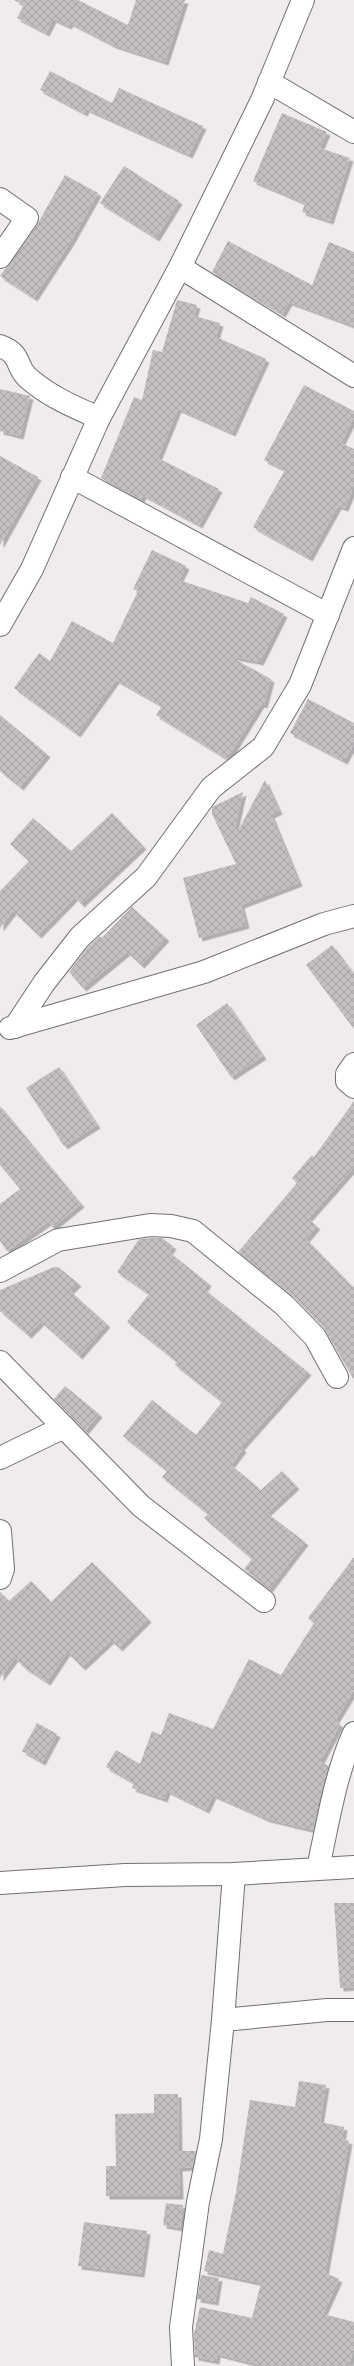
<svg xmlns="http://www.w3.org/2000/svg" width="354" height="2366" font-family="Merriweather,serif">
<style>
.building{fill:url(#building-cross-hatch);filter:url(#shadow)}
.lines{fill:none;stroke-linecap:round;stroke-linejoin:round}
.minor-casing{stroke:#737073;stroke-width:24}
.primary-casing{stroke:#737073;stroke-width:24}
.minor{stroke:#fff;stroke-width:22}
.primary{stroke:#fff;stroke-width:22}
</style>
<defs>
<pattern id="building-cross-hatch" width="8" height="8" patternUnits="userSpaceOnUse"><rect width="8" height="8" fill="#c3bfc1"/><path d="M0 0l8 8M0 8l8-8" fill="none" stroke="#a6a3a5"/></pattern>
<filter id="shadow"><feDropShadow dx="3.5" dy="3.5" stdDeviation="0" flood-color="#0004"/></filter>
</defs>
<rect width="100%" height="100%" fill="#efebef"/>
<g class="building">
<path d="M14 0H78L128 25 136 0H185L165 62 113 45 70 23 68 26 53 19 46 33 17 18 24 5Z"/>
<path d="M50 71 112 103 119 88 203 126 189 155 86 109 84 113 40 90Z"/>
<path d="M282 113 327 132 320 148 350 158 330 221 302 212 305 203 253 181Z"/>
<path d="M124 166 179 201 156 238 100 203Z"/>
<path d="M65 175 98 193 71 241 34 298 0 276 37 225Z"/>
<path d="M228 241 312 285 329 242 354 252V326L289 302 282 314 212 272Z"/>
<path d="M177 300 197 305 194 316 220 323 216 337 266 359 232 433 178 409 158 458 219 489 199 525 143 495 141 499 136 497 101 478 134 397 142 400 153 350 162 352Z"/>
<path d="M304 385 354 411V417L341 443 354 449V485L345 508 338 506 309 558 253 527 285 470 264 460Z"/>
<path d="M0 389 30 396 20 436 0 431Z"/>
<path d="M0 456 38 477 0 545Z"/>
<path d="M152 550 186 566 179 580 248 603 251 597 284 614 260 662 229 656 271 679 264 705 261 704 227 759 156 715 162 706 116 680 77 734 14 688 39 653 50 661 72 621 113 643 138 591 133 589Z"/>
<path d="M308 699 354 723V743L344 761 290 733Z"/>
<path d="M0 715 47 754 20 787 0 771Z"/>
<path d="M265 780 279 811 271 815 299 883 241 905 246 925 199 938 183 878 236 864 212 814V807L243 792 235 828 239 829Z"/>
<path d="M112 813 143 846 81 904 75 897 38 935 13 911 0 928V891L29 861 10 844 33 818 71 851Z"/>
<path d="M132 907 166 938 141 965 127 952 83 988 69 972 89 946 100 936 102 938Z"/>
<path d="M332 945 354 974V1029L306 965Z"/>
<path d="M227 1003 263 1056 231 1077 196 1025Z"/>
<path d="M59 1067 97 1125 64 1146 26 1088Z"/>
<path d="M354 1101V1167L308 1219 317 1226 306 1239 354 1288V1380L324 1328 292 1295 238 1252 297 1183 292 1178 312 1155 314 1157Z"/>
<path d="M0 1106 81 1204 53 1227 48 1222 7 1251 0 1241V1204L20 1189 0 1165Z"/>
<path d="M151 1238H162L173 1246 169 1252 208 1283 204 1289 308 1372 241 1447 243 1449 231 1465 261 1490 282 1471 296 1486 267 1513 305 1542 269 1589 244 1569 252 1559 204 1518 208 1514 162 1477 167 1471 123 1436 152 1400 196 1435 222 1402 175 1365 177 1362 127 1322 149 1294 117 1272 139 1239Z"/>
<path d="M54 1267H58L78 1283 70 1291 107 1324 79 1356 41 1322 28 1335 0 1311V1290Z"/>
<path d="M65 1386 99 1414 85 1431 54 1399Z"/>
<path d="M354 1557V1690L335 1721 340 1724 320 1762 329 1766 319 1799 313 1830 267 1819 213 1795 206 1810 167 1791 164 1799 132 1788 134 1783 106 1767 116 1750 140 1764 152 1731 161 1735 169 1713 213 1729 249 1659 281 1675 314 1623 308 1618Z"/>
<path d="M92 1562 148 1619 119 1648 111 1640 82 1667 67 1652 47 1682 25 1668 15 1658 0 1678V1592L9 1601 31 1581 51 1602Z"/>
<path d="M37 1723 57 1734 42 1762 22 1751Z"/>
<path d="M334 1903H354V1987L340 1988Z"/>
<path d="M299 2081 326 2085 320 2122 344 2127 342 2139 349 2141 325 2273 339 2279 323 2314 354 2322V2347L349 2366H264L217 2354 216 2361 195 2357 194 2334 200 2307 252 2318 261 2283 204 2271 209 2250 223 2254 236 2192 250 2100 295 2107Z"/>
<path d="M154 2094H178L179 2151H196L192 2167 179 2168 180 2196H106V2166H116L115 2114 154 2113Z"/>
<path d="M166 2203 183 2205 180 2228 163 2225Z"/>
<path d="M84 2222 147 2231 141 2274 78 2266Z"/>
<path d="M201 2275 219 2278 215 2302 197 2299Z"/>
</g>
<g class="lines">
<g class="minor-casing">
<g id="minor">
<path d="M269 82 354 132"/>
<path d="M0 199 27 218 0 257"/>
<path d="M180 267 354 376"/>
<path d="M0 346C22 354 15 365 27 377 48 396 74 407 99 418"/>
<path d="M72 477 328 615"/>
<path d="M0 625 32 569 99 418 180 267 262 100 303 0"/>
<path d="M15 1027 44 983 80 937 146 877 211 788 263 747 300 685 354 548"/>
<path d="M10 1028 204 972 324 924 354 916"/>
<path d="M354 1064 347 1074V1081L354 1087"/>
<path d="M0 1271 58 1240 150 1225 171 1226 193 1231 284 1305 315 1337 337 1377"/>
<path d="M0 1362 141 1506 264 1601"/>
<path d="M0 1458 64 1427"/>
<path d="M0 1531 3 1569 0 1578"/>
<path d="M318 1868C328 1823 335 1775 354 1733"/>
<path d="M223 2020 327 2010H354"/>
<path d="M183 2366 181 2327 198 2202 211 2139 223 2020 234 1874"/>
</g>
</g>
<g class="primary-casing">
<path id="primary" d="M0 1883 125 1875 234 1874 354 1867"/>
</g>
<use href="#minor" class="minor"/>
<use href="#primary" class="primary"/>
</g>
</svg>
